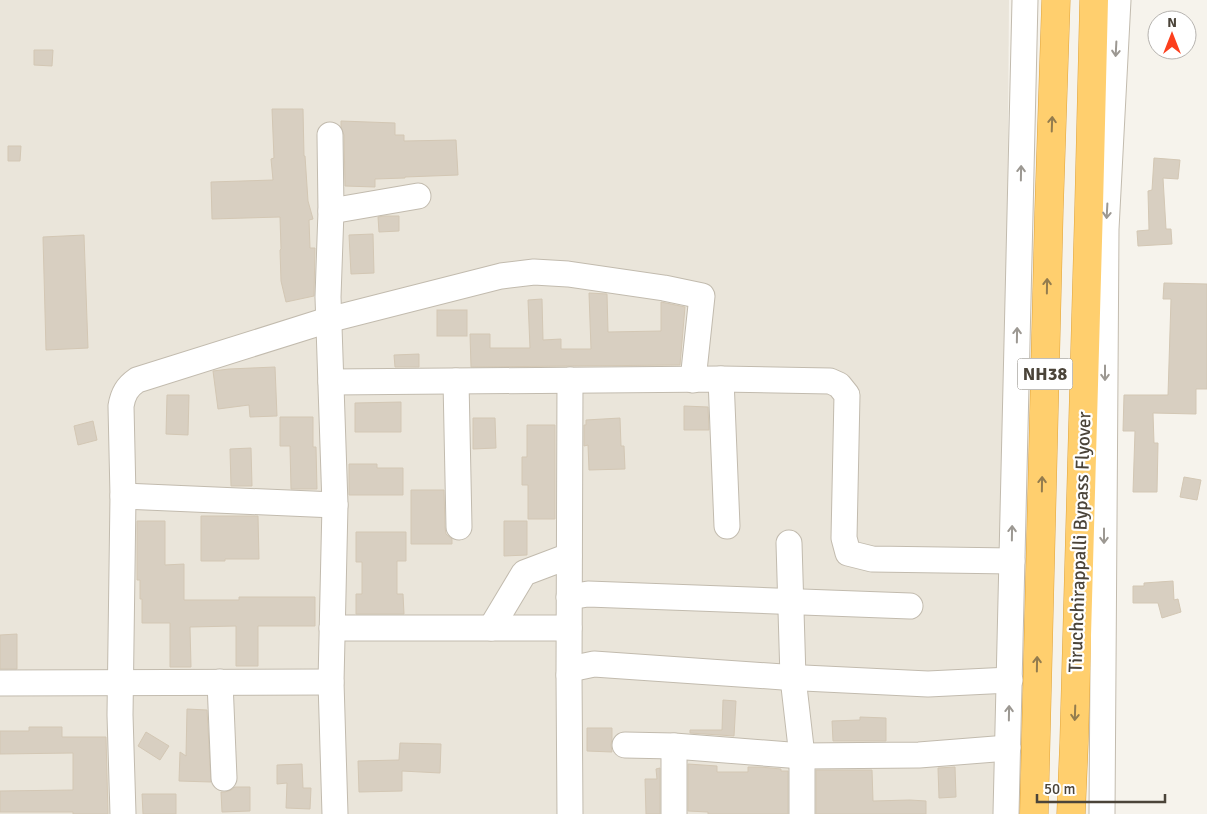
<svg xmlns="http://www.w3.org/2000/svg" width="1207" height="814" font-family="Signika,sans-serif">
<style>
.residential{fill:#eae5da}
.building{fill:#d8cfc1;stroke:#d3c7b4}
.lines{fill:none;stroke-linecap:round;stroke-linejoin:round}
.minor-casing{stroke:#c2bbae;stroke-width:27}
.highway-casing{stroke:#e0a43c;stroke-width:29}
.minor{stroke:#fff;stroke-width:25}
.highway{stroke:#ffcf6e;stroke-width:28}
.oneway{stroke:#9c9892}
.oneway2{stroke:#937c4e}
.labels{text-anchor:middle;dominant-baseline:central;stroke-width:4.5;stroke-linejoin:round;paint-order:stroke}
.shield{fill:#fff;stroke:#817c74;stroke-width:1}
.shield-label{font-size:18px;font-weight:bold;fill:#4b4439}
.street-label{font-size:19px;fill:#4b4439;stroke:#fff}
</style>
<rect width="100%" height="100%" fill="#f6f3ec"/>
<path class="residential" d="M0 0H1009L1003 814H0Z"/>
<g class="building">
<path d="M34 50H53L52 66 34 65Z"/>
<path d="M272 109H303L304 156H305L308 201 313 219 309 220 310 248H315L314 296 286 302 281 281 280 250 281 249 280 217 212 219 211 182 273 180 271 159 274 158Z"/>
<path d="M341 121 395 123V135H404V141L456 140 458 175 405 177V178L375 179V187L345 186 344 135 341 127Z"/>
<path d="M8 146H21L20 161H8Z"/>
<path d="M1154 158 1180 160 1178 179 1163 178 1166 229H1171L1172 244 1138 246 1137 231 1149 230 1148 191 1152 190Z"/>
<path d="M384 216H399V231L379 232 378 217Z"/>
<path d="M373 234 374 273 351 274 349 235Z"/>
<path d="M84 235 88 348 46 350 43 237Z"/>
<path d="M1164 283 1207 284V389H1196V414L1153 413 1154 443H1158L1157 492H1133L1135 431H1123L1124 395H1168L1171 299H1163Z"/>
<path d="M589 293 607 294 608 332 661 331V302L685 307 680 365 471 367 470 334H490V348H530L528 300 542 299 543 340 561 339V349H591Z"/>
<rect x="437" y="310" width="30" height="26"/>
<path d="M419 354V367H395L394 355Z"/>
<path d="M275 367 277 416 250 417 249 405 218 409 213 371 229 369Z"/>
<path d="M167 395H189L188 435 166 434Z"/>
<path d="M401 402V432H355V403Z"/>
<path d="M684 406 708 407 709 430H684Z"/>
<path d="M280 417H313V447H316L317 489H291L290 446H280Z"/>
<path d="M473 418H495L496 448 473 449Z"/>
<path d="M620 418 621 446H624L625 469 589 470 588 445 584 446V425H586V420Z"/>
<path d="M93 421 97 440 78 445 74 426Z"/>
<path d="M527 425H555V519H528V485H522V457H527Z"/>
<path d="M251 448 252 486H231L230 449Z"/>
<path d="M349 464H377V468H403V495H349Z"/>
<path d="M1184 477 1201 480 1197 500 1180 497Z"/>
<path d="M411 490H444L445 527 446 534 452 539V544H411Z"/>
<path d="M201 516H258L259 559H225V561H201Z"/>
<path d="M137 521H165V565L184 564V600H239V597H315V626H258V666H236V626L190 627 191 667H170V623H142V599H140V580H137Z"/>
<path d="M504 521H527V555L504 556Z"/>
<path d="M356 532H406V561H397V594H403L404 614H356V594H362V562H356Z"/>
<path d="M1173 581 1174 600 1178 599 1181 612 1162 618 1158 603H1133V586H1144V583Z"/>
<path d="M17 634V669H0V635Z"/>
<path d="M723 700 736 701 734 736 690 733V730H722Z"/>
<path d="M187 709 207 710 211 782 179 781 180 752 186 756Z"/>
<path d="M860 717 886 718V741H833L832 721 860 720Z"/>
<path d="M29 727H62V737H106L108 814H73V812H0V791L73 790V753L0 754V731H29Z"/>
<path d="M587 728H612V739L611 745 612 752 587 751Z"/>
<path d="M146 732 169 746 160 760 138 746Z"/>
<path d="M400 743 441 744 440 773 402 771V791L359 792 358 761 399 760Z"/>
<path d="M302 764 303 788H311L310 809 286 808 287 783 277 784V765Z"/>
<path d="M688 764 717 766V772H748V767H760L781 769V771H788V814H708V812L688 811Z"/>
<path d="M955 767 956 797 939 798 938 768Z"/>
<path d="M660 768V814H646L645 779H657L656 769Z"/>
<path d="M816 770H872L873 801 910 800 926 801V814H816Z"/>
<path d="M235 787H250V811L222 812 221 792H225L231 790Z"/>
<path d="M142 794H176V814H143Z"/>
</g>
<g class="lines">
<g class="minor-casing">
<g id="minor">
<path d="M330 135 331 211 328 297 335 505 331 682 335 814"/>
<path d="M331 211 418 196"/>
<path d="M721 379 727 526"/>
<path d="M456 381 459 527"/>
<path d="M331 382 721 379 830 381 839 385 847 395 844 538 848 553 872 559 1012 561"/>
<path d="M123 496 335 505"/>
<path d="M789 543 793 678 802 756V814"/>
<path d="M569 597 588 594 910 606"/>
<path d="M332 628H569"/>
<path d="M491 628 524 573 569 556"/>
<path d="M569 675 570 380"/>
<path d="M220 682 224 778"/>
<path d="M0 683 331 682"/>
<path d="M625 745 674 746 802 756 919 755 1008 748"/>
<path d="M123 814 120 715 123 496 121 406C123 394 127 387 137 380L328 320 501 276 534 272 568 274 664 288 702 296 693 380"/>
<path d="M570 814 569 675 575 668 594 664 783 677 928 684 1010 680"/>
<path d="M674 814V746"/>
<path d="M1006 814 1025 0"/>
<path d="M1102 814 1106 229 1118 0"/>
</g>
</g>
<g class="highway-casing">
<g id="highway">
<path d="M1034 814 1049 210 1056 0"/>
<path d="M1071 814 1074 743 1089 205 1094 0"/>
</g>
</g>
<use href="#minor" class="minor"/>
<use href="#highway" class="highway"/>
</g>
<defs><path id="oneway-shaft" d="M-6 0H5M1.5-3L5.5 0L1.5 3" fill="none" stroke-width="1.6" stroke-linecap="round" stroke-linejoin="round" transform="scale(1.25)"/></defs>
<g class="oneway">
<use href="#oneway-shaft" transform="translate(1116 49) rotate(93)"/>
<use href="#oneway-shaft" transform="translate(1021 173) rotate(-89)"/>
<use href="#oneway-shaft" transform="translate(1107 211) rotate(93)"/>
<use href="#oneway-shaft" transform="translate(1017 335) rotate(-89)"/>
<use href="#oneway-shaft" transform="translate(1105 373) rotate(90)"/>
<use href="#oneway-shaft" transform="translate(1012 533) rotate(-89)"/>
<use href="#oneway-shaft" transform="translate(1104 536) rotate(90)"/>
<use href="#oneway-shaft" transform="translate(1009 713) rotate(-89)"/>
</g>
<g class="oneway2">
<use href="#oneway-shaft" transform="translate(1052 124) rotate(-88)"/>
<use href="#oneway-shaft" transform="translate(1047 286) rotate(-89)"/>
<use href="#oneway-shaft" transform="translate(1042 484) rotate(-89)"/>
<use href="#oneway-shaft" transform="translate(1037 664) rotate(-89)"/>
<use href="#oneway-shaft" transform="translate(1075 713) rotate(92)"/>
</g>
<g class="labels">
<rect class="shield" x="1017.5" y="358.5" width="55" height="31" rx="4"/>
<g class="shield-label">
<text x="1045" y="374">NH38</text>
</g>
<g class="street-label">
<text transform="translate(1080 542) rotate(-88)">Tiruchchirappalli Bypass Flyover</text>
</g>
</g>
<g transform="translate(1172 35)"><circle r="24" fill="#ffffff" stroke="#b7b4b0"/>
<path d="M0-4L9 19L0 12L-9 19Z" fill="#fc3f1d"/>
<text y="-8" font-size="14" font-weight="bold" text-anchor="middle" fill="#4b4439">N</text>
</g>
<path d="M1037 794v8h128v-8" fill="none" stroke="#4b4439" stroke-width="2.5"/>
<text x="1044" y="794" font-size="15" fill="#4b4439" stroke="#ffffff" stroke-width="4" paint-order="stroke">50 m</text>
</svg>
